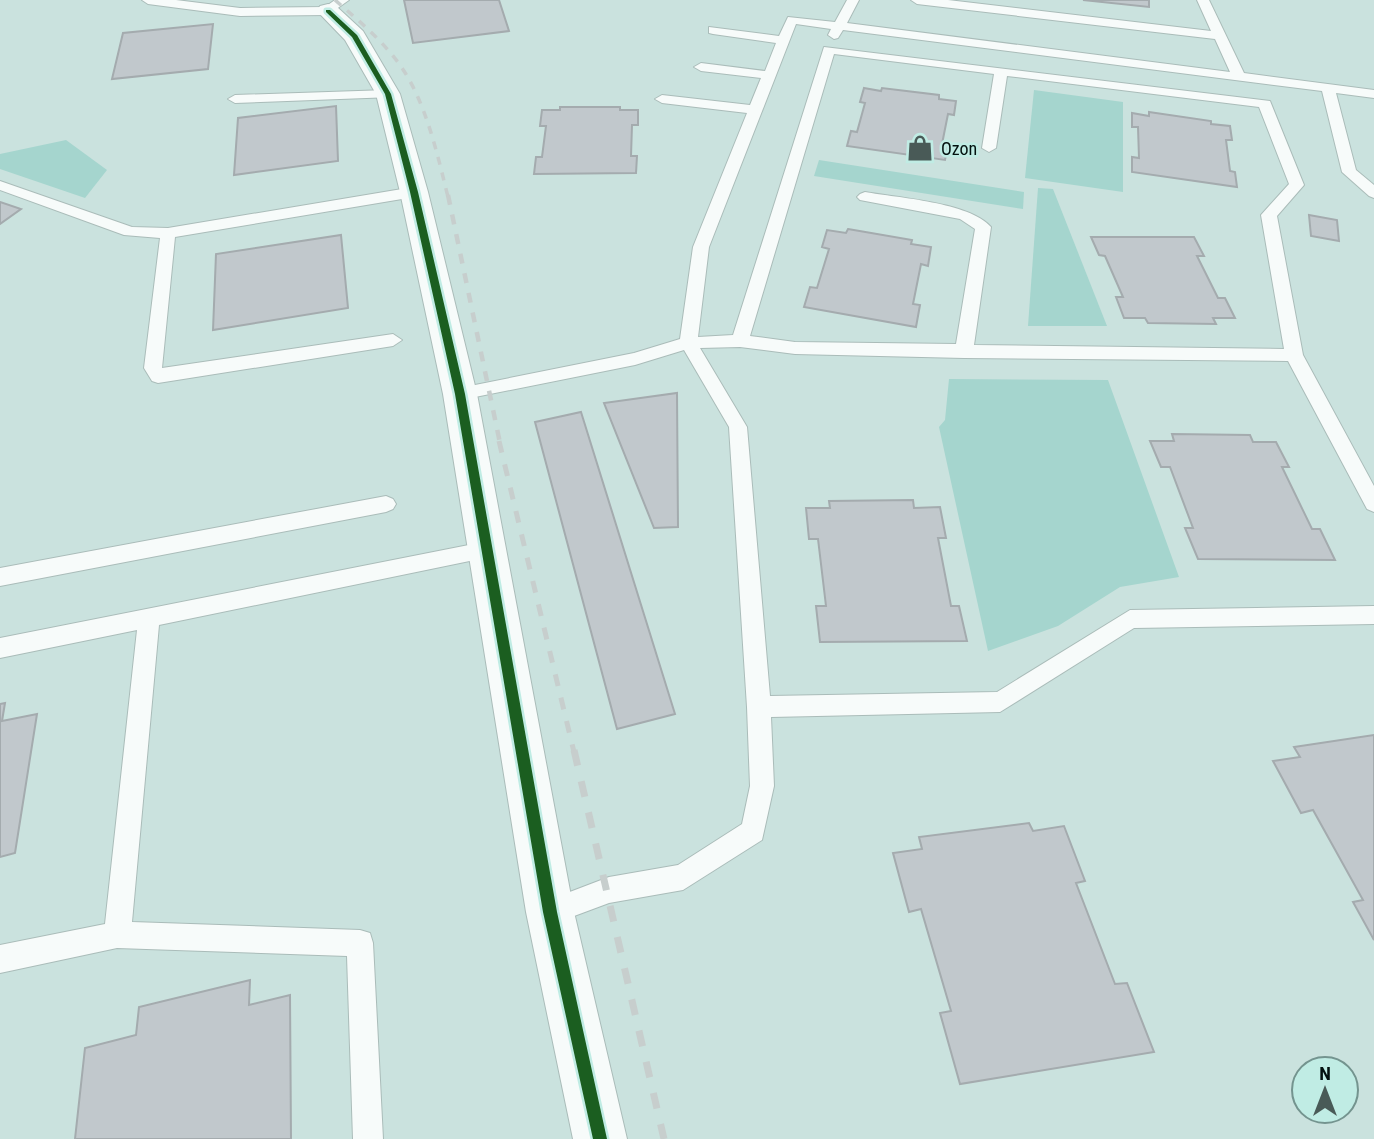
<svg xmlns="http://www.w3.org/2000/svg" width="1374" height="1139" font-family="'Roboto Condensed',sans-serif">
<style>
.green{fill:#a5d5ce}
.building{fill:#c1c8cc;stroke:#a4abae;stroke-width:2}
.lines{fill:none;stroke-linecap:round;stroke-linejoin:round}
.service-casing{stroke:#aabcb9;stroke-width:2}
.minor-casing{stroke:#aabcb9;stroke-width:2}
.service{fill:#f7fbfa;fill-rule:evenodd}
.minor{fill:#f7fbfa;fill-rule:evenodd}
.rail-far3{stroke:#c7cecd;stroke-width:3.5;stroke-dasharray:8 8;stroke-linecap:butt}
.rail-far2{stroke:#c7cecd;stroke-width:4.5;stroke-dasharray:10 10;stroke-linecap:butt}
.rail-far1{stroke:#c7cecd;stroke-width:5;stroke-dasharray:12 12;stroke-linecap:butt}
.rail{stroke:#c7cecd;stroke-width:7;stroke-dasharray:16 16;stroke-linecap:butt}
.cycleway-casing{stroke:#c0ece4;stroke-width:5}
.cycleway{fill:#1b5e20;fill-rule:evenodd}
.labels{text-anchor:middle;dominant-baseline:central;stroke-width:5;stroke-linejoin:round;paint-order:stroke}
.far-poi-label{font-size:18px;fill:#03110f;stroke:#c0ece4;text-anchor:start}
</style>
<rect width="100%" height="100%" fill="#cae2de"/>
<g class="green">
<path d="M1034 90 1123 102V192L1025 178Z"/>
<path d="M66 140 107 170 85 198 0 169V154Z"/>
<path d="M819 160 1024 192 1023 209 814 176Z"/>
<path d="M1038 188 1053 189 1107 326H1028Z"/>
<path d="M949 379 1108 380 1179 577 1120 587 1058 626 988 651 939 427 945 420Z"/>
</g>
<g class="building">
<path d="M404 0H499L509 31 413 43Z"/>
<path d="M1083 0H1149V7Z"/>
<path d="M213 24 208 69 112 79 123 33Z"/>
<path d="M864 88 881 91 882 88 939 95V99L956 101 954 115 948 114 942 144 948 145 945 160 847 146 851 131 857 132 865 103 860 102Z"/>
<path d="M336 106 338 161 234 175 238 118Z"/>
<path d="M560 107H620V110H638V125H632L631 156H637L636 173 534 174 536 157H542L546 126H540L542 110H560Z"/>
<path d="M1149 112 1211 121V124L1230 126 1232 140H1226L1230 171 1235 172 1237 187 1132 172V157L1139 158 1138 127H1132V113L1149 116Z"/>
<path d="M0 202 21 209 0 224Z"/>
<path d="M1309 215 1337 220 1339 241 1311 236Z"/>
<path d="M848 229 912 240 911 244 931 247 928 266 921 264 913 304 920 305 916 327 804 307 810 287 817 288 829 249 822 247 827 230 846 233Z"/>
<path d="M341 235 348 308 213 330 216 254Z"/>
<path d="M1091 237H1194L1204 256H1197L1218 298H1225L1235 318H1213L1216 324 1148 323 1145 318H1124L1116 297H1123L1105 256 1099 255Z"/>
<path d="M677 393 678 527 654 528 604 403Z"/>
<path d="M581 412 675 714 617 729 535 422Z"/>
<path d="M1172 434 1250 435 1253 442H1276L1289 467H1282L1312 529H1320L1335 560 1198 559 1185 528H1193L1170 467H1161L1150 441H1174Z"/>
<path d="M913 500 914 508 940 507 946 538H938L951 606H959L967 641 820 642 816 606H826L818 539H809L806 508H830L829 501Z"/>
<path d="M5 703 2 721 37 714 15 853 0 857V704Z"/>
<path d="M1374 735V940L1353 902 1363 900 1313 810 1301 813 1273 761 1300 757 1294 747Z"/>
<path d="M1029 823 1033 831 1064 826 1085 881 1076 883 1115 984 1127 983 1154 1052 960 1084 940 1013 951 1011 921 909 909 912 893 853 922 849 919 837Z"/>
<path d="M250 980 249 1005 290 995 291 1139H75L85 1048 136 1035 139 1007Z"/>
</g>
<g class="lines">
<g class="service-casing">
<g id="service">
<path d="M142 0H176L240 8 325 7 335 0H349L328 15 240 16 148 4Z"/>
<path d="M847 0H859L847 23 1230 72 1215 39 917 4 911 0H948L1211 31 1197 0H1209L1244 73 1374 90V98L1336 93 1356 170 1374 185V198L1369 196 1342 172 1322 91 843 30 838 38 834 39 828 35 831 29 796 24 709 247 698 337 733 335 824 47 1270 101 1304 185 1277 216 1303 355 1374 486V512L1367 509 1288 361 964 358 795 354 740 347 700 348 747 427 770 696 997 692 1130 610 1374 606V624L1134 628 1000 712 771 717 774 786 762 840 683 890 609 903 550 925 541 921 537 912 541 903 609 877 678 865 742 824 750 786 747 707 729 427 684 350 635 365 460 400 454 399 451 394 454 389 460 388 634 353 680 339 693 247 747 113 662 103 655 99 662 95 750 105 761 78 701 71 694 67 701 63 765 71 776 43 713 34 709 33V27L779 36 788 17 835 22ZM834 54 994 74 982 148 989 152 996 148 1007 76 1259 107 1289 184 1261 215 1284 349 974 345 991 227C969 202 898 198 865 192L860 194 857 197 860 200 960 219 975 229 956 344 795 342 750 336Z"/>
<path d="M388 90 393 91V97L235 103 228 99 235 95Z"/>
<path d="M0 181 132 227 168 228 414 187 419 189 422 192 414 197 175 237 162 368 393 334 402 340 393 346 158 383 152 381 144 368 160 238 124 235 0 190Z"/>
<path d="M386 496 393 499 396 504 393 509 386 512 0 586V568Z"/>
<path d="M489 541 496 543 499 549 496 555 489 557 159 625 132 922 360 930 370 933 373 943 383 1139H353L347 956 117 948 0 973V945L105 924 137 630 0 658V638Z"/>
</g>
</g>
<g class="minor-casing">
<path id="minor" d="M328 4 336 6 363 31 400 94 428 192 477 394 574 912 627 1139H573L526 912 443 394 400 192 376 94 345 40 317 11 320 6Z"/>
</g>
<use href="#service" class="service"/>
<use href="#minor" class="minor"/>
<path class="rail-far3" d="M335 0C358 20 382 40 400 65 426 102 437 153 448 197"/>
<path class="rail-far2" d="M448 195 500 443"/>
<path class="rail-far1" d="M499 441 574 752"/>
<path class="rail" d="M574 750 664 1139"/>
<g class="cycleway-casing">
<path id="cycleway" d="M326 10H330L357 35 391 94 418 192 465 394 557 912 607 1139H593L543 912 455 394 410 192 385 94 352 37 326 12Z"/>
</g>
<use href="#cycleway" class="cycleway"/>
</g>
<defs>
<g id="shop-bare" transform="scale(2.1)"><path d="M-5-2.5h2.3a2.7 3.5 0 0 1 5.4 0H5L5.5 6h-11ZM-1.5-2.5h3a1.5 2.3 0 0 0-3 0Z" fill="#495a57" stroke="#c0ece4" stroke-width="2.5" paint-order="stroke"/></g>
</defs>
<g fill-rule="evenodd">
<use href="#shop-bare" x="920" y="148"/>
</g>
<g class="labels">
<g class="far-poi-label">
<text x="941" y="148">Ozon</text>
</g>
</g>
<g transform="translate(1325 1090)"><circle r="33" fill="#c0ece4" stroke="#74948f" stroke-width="2"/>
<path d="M0-5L12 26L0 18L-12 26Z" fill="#495a57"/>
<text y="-10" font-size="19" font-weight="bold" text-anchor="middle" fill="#03110f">N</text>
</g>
</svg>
